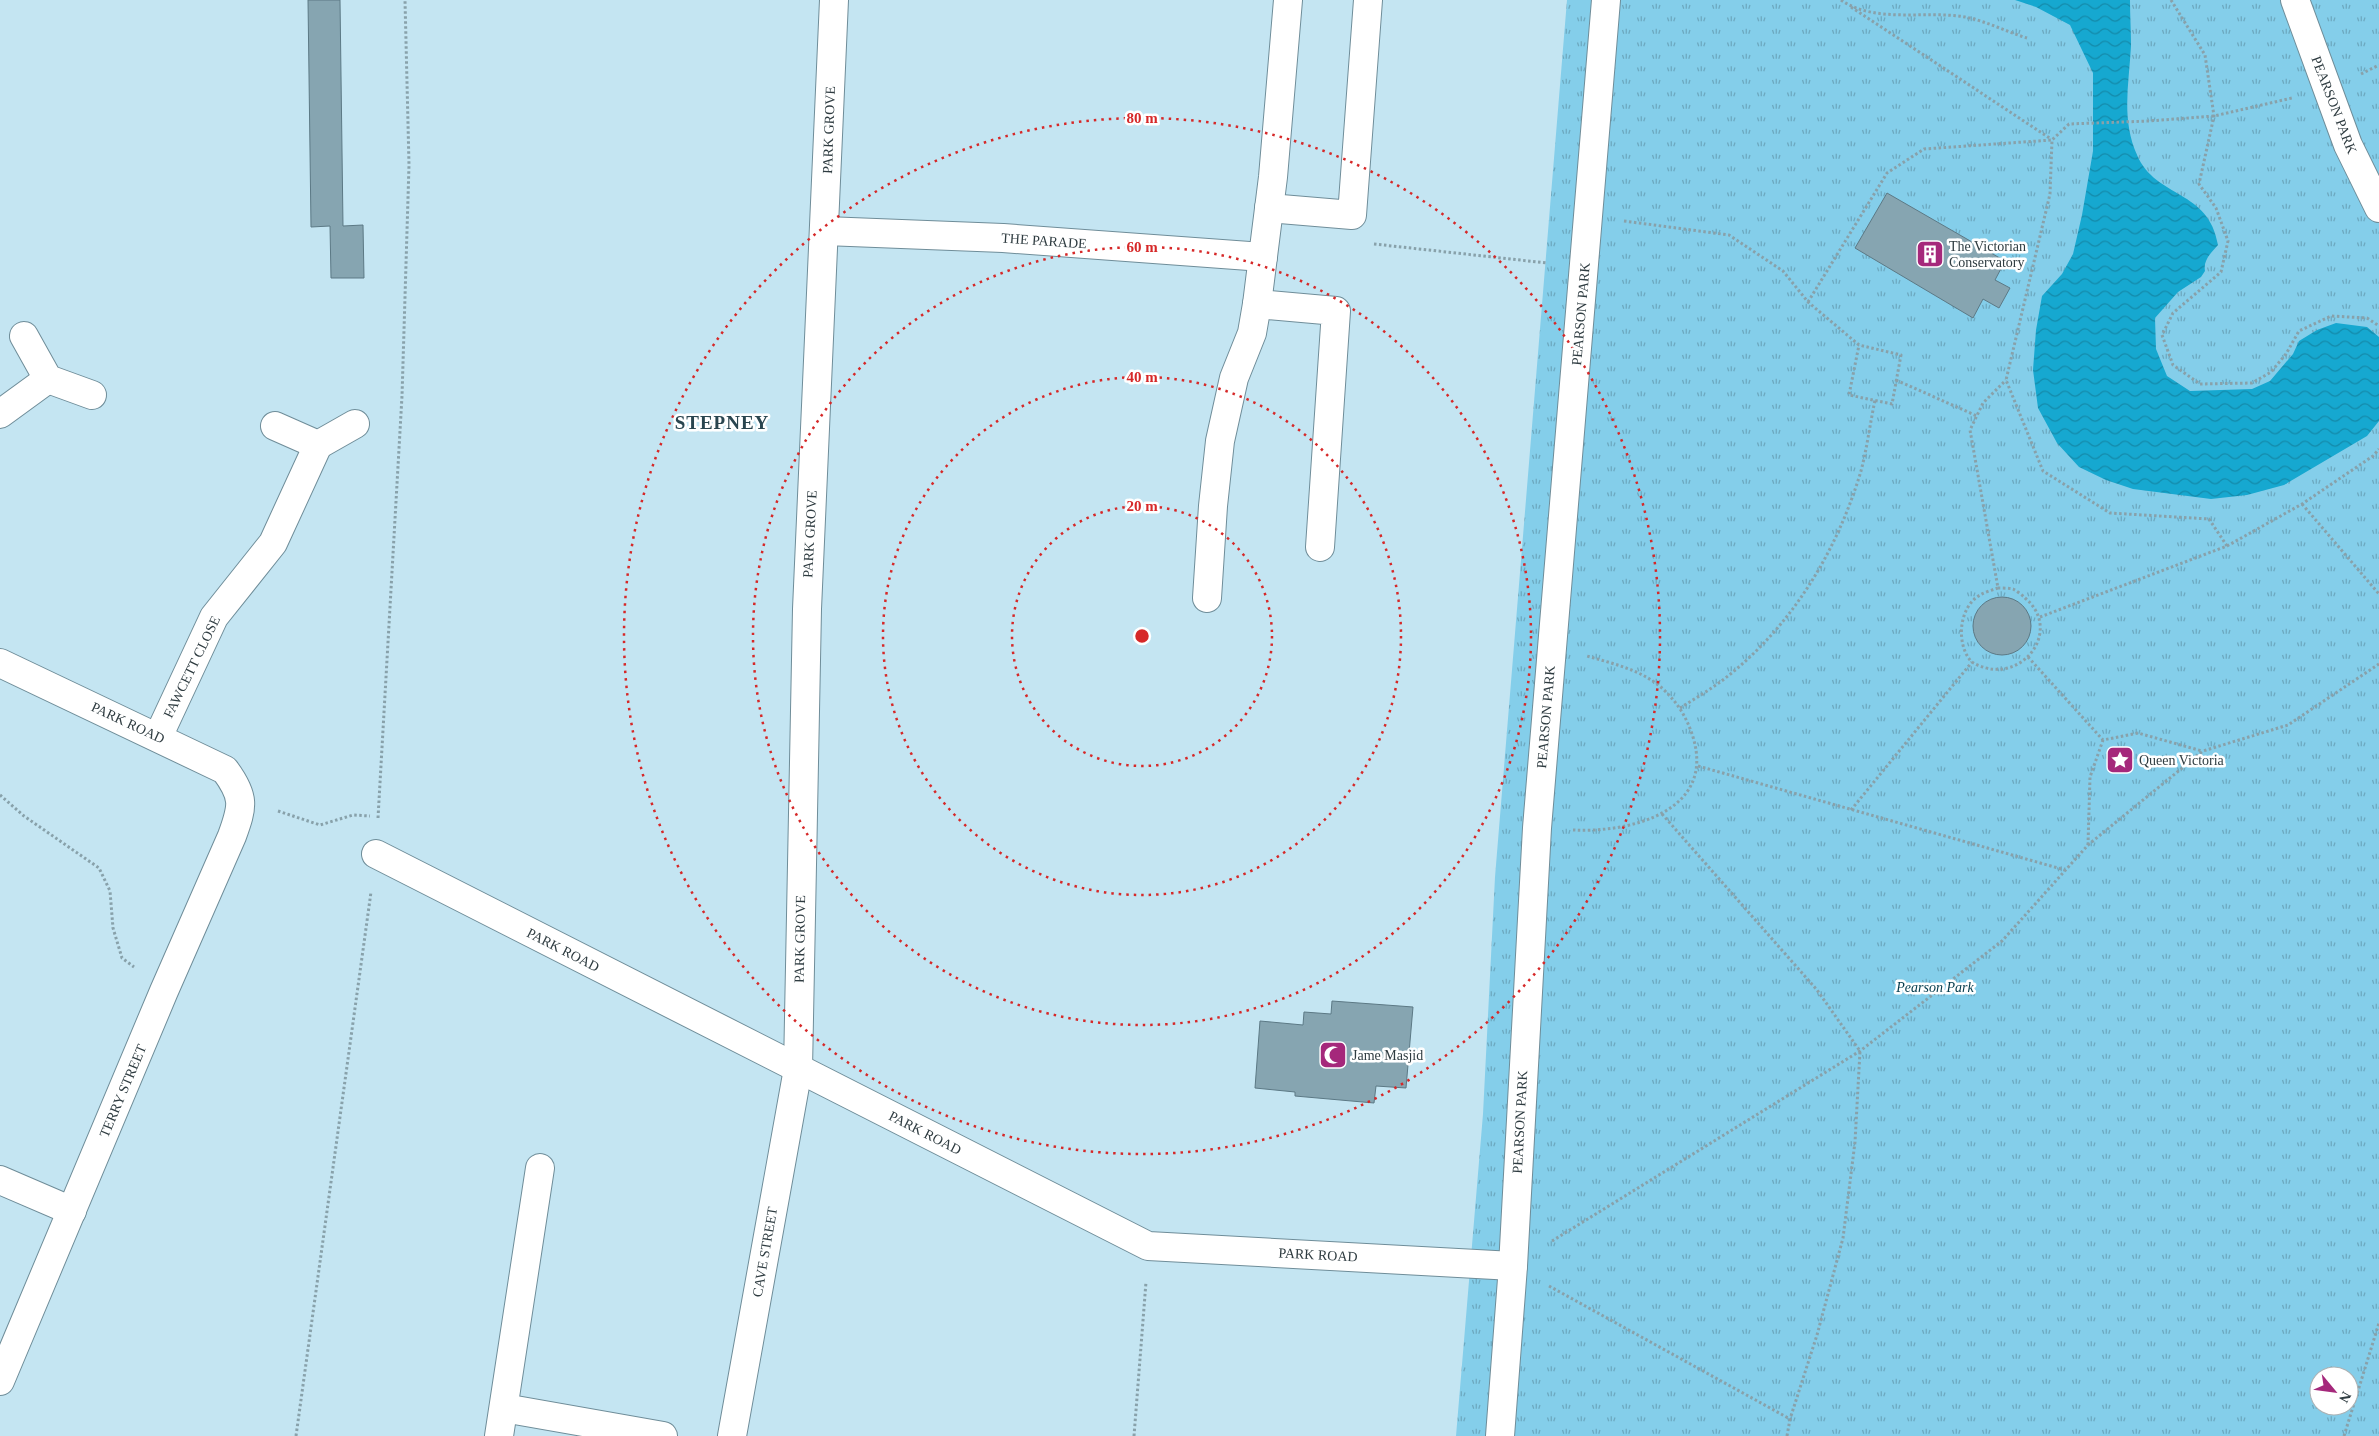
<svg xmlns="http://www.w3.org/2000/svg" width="2379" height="1436" font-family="'Times New Roman',serif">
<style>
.park{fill:url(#park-tufts);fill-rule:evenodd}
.water{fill:url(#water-waves)}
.building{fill:#86a5b1;stroke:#5c7985}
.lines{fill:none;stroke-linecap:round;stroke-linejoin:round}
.minor-casing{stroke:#6f8d99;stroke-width:30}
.path{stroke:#88a1aa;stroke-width:3;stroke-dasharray:2.5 2.5;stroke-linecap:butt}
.minor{stroke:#fff;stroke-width:28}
.ring{fill:none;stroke:#d62828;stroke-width:2.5;stroke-dasharray:2.5 5}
.labels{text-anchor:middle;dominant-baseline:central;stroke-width:5;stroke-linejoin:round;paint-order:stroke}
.street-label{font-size:14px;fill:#2f3c41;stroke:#fff}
.poi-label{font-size:14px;fill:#2f3c41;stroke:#fff;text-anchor:start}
.park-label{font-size:14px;font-style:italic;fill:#00394a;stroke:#fff}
.district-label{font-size:19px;font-weight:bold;letter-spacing:1px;fill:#29454f;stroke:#fff}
.centre{fill:#d62828;stroke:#fff;stroke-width:2.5}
.ring-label{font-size:15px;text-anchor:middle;font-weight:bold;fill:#d62828;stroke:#fff;stroke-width:5;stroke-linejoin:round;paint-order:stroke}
</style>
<defs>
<pattern id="park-tufts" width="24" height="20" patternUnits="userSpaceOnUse" patternTransform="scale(1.25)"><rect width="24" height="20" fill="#84ceea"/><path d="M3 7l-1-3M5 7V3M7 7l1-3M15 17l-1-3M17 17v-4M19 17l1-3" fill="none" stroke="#6ca8bf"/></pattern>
<pattern id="water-waves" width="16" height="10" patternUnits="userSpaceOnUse" patternTransform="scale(1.25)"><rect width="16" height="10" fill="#16a8d0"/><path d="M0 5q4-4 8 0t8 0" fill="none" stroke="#148aaa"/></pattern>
</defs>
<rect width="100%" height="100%" fill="#c4e5f2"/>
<path class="park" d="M1567 0H2379V1436H1456L1483 1114 1495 877ZM2319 1376H2349V1406H2319Z"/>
<path class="water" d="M2015 0H2130C2130 15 2131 31 2131 46 2129 84 2121 119 2137 155 2156 199 2209 189 2218 245 2211 253 2203 260 2205 271L2201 277 2178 292 2155 318 2156 349 2167 376 2190 391 2252 389 2270 381 2293 354 2299 341 2317 330 2336 323 2367 327 2379 337V421L2367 436 2284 485 2247 495 2211 499 2133 489 2106 480 2079 467 2057 443 2038 408 2033 370 2036 330 2042 296 2062 274 2073 254 2082 215 2093 151V73L2070 25 2036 7Z"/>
<g class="building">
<path d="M308 0H340L343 226 363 225 364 278H331L330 226 311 227Z"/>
<path d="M1887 193 2005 261 1995 280 2010 288 1999 308 1983 299 1973 318 1855 248Z"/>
<circle cx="2002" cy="626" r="29"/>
<path d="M1332 1001 1413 1007 1406 1088 1376 1086 1374 1103 1295 1096V1092L1255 1088 1260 1021 1303 1025 1304 1012 1331 1014Z"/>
</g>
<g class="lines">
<g class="minor-casing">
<g id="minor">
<path d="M2295 0 2348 145 2379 208"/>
<path d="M1269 208 1352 215 1368 0"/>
<path d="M825 231 1003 238 1263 257"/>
<path d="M1257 304 1336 311 1320 547"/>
<path d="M24 336 48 379 92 395"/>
<path d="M0 414 48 379"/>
<path d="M275 426 318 445 355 424"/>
<path d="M1207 598 1213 506 1220 441 1234 378 1252 333 1257 304 1273 177 1288 0"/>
<path d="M0 663 225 770C245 797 243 806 232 836L164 991 0 1381"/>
<path d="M158 737 214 617 273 543 318 445"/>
<path d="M376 854 1148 1246 1513 1266"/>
<path d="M0 1180 72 1211"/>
<path d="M504 1408 663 1436"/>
<path d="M499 1436 540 1168"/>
<path d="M732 1436 798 1069 807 609 834 0"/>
<path d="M1500 1436 1513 1266 1537 828 1606 0"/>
</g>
</g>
<g class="path">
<path d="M1841 0C1875 24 1926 10 1965 17 1986 21 2007 32 2027 38"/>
<path d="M2171 0 2205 55 2214 116 2199 184 2216 208 2228 241 2221 272 2173 313 2162 335 2173 365 2200 384 2252 383 2271 372 2286 354 2299 331 2331 316 2367 318 2379 326"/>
<path d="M1851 7 2051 139"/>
<path d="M2361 74 2379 65"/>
<path d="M1624 221 1729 235 1783 271 1808 302 1859 345 1901 355 1892 404 1849 395 1859 345"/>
<path d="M1374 244 1547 263"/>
<path d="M1808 302 1887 173 1924 149 2052 140"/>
<path d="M1896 380 1977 416"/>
<path d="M2302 504 2379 594"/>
<path d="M2227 546 2209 519 2110 513 2043 471 2006 380 2050 194 2052 140 2069 124 2149 121 2214 116 2292 98"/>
<path d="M1998 588C1992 590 1985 592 1980 595 1959 607 1956 642 1970 660 1974 665 1985 668 1991 669 2031 674 2059 626 2025 598 2022 595 2017 591 2013 589 2008 588 2002 588 1998 588L1970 430 1983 403 2006 380"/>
<path d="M2040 617 2227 546 2302 504 2373 456 2379 449"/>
<path d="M2028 657 2103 740 2138 733 2202 751"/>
<path d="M1680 708C1696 698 1713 688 1728 676 1793 624 1837 551 1861 471 1867 448 1870 424 1875 400"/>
<path d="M1698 766 2065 870"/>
<path d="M0 795 24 816 99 868 110 891 113 928 122 958 134 967"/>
<path d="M1851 810 1972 662"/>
<path d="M278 811 320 825 353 815 370 816"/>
<path d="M1662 814 1817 990 1860 1051 1855 1142 1843 1238 1817 1335 1790 1419"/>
<path d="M378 818 402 396 409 165 405 0"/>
<path d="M1573 830C1629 833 1716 812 1693 737 1687 718 1678 703 1663 689 1642 670 1614 664 1587 656"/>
<path d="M2088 845 2090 777 2103 740"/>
<path d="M1552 1241 1860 1051 2002 941 2088 845 2203 751 2288 725 2379 664"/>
<path d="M1549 1286 1790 1419 1787 1436"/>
<path d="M296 1436 371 892"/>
<path d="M1134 1436 1146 1282"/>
<path d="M2344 1436 2379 1323"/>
</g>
<use href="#minor" class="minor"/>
</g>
<g class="ring">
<circle cx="1142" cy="636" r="130"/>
<circle cx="1142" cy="636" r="259"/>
<circle cx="1142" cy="636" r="389"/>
<circle cx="1142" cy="636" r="518"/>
</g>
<defs>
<g id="building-square" transform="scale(1.4375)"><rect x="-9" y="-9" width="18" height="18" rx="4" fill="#a5287b" stroke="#fff"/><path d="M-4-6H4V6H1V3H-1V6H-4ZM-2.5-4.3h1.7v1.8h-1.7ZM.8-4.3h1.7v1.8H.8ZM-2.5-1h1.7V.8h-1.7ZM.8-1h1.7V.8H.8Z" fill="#fff"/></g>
<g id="sight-square" transform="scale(1.4375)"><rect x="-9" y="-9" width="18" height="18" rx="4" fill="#a5287b" stroke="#fff"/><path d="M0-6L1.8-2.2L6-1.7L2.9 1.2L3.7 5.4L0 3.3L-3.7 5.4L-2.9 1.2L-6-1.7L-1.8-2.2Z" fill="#fff"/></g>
<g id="mosque-square" transform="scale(1.4375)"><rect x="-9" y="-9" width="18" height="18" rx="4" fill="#a5287b" stroke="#fff"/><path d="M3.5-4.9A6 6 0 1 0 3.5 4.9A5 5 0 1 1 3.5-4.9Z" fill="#fff"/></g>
</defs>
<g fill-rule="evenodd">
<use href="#building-square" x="1930" y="254"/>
<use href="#sight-square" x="2120" y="760"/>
<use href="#mosque-square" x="1333" y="1055"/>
</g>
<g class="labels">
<g class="street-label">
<text transform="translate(2334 105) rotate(69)">PEARSON PARK</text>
<text transform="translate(829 130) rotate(-88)">PARK GROVE</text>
<text transform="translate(1044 241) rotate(4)">THE PARADE</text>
<text transform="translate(1581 314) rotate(-85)">PEARSON PARK</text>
<text transform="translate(810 534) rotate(-87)">PARK GROVE</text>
<text transform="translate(192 667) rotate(-64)">FAWCETT CLOSE</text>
<text transform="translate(1546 717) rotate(-85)">PEARSON PARK</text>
<text transform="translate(128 723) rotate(25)">PARK ROAD</text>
<text transform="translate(800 939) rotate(-89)">PARK GROVE</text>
<text transform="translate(563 950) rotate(27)">PARK ROAD</text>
<text transform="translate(123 1091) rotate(-67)">TERRY STREET</text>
<text transform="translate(1520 1122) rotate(-87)">PEARSON PARK</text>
<text transform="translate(925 1133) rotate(27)">PARK ROAD</text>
<text transform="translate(765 1252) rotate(-80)">CAVE STREET</text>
<text transform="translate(1318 1255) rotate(3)">PARK ROAD</text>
</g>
<g class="poi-label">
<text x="1949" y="246">The Victorian<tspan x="1949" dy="16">Conservatory</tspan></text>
<text x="2139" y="760">Queen Victoria</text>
<text x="1352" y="1055">Jame Masjid</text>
</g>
<g class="park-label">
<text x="1935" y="987">Pearson Park</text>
</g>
<g class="district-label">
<text x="722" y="422">STEPNEY</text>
</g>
</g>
<circle cx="1142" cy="636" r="8" class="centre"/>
<g class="ring-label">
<text x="1142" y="123">80 m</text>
<text x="1142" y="252">60 m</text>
<text x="1142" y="382">40 m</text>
<text x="1142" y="511">20 m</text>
</g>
<g transform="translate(2334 1391) rotate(119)"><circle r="24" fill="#ffffff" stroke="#acb1b3"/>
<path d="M0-4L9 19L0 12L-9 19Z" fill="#a5287b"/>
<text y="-8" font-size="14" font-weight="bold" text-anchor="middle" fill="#2f3c41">N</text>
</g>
</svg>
